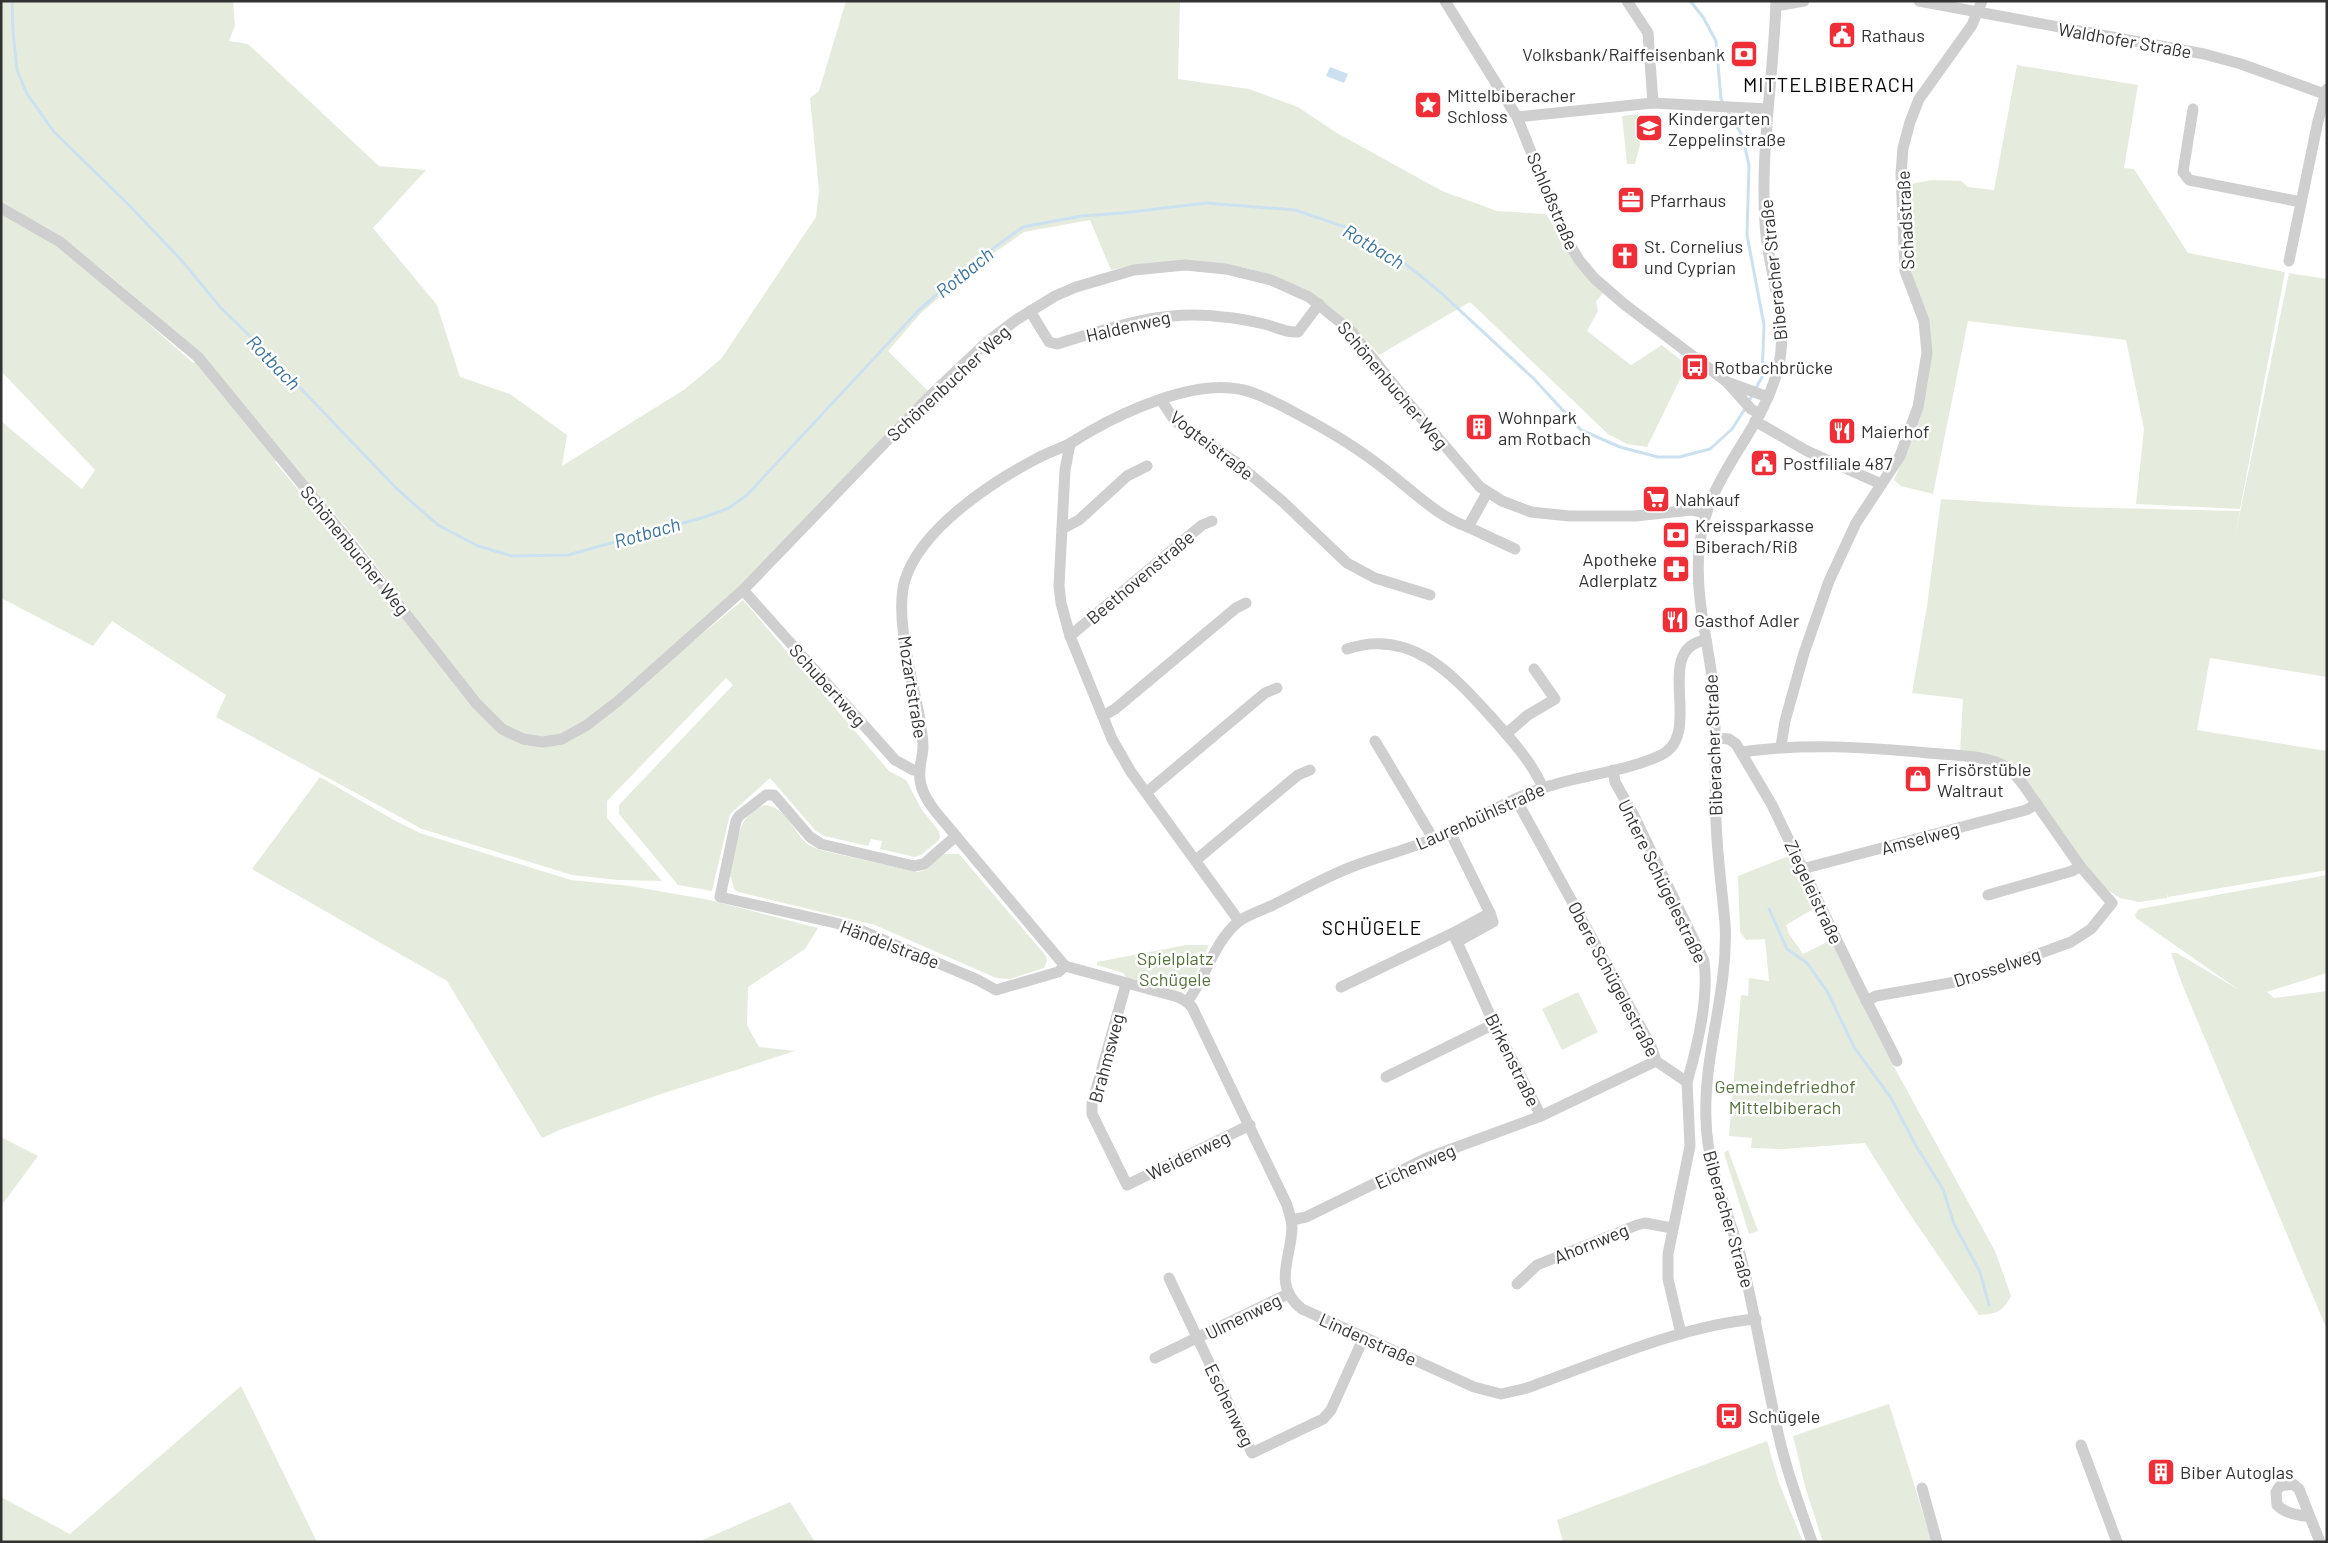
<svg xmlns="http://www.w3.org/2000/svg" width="2328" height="1543" font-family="Barlow,sans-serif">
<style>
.green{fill:#e5ecde}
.water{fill:#cce1ef}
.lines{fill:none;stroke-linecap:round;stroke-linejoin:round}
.stream{stroke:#cce1ef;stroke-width:3}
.minor{stroke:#cfcfcf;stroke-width:11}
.labels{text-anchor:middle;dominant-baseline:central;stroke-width:5;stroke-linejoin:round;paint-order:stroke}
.poi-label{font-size:18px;fill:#323232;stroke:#fff;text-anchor:start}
.street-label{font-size:18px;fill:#323232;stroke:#fff}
.park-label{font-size:18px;fill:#54723c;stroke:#fff}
.water-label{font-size:19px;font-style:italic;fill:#3a729b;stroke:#fff}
.neighbourhood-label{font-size:19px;letter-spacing:1px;fill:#000;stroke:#fff}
.quarter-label{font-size:20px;letter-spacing:1px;fill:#000;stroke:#fff}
</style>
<rect width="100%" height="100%" fill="#fff"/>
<g class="green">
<path d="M1 1H233L235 26 229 41 248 44 379 166 426 170 373 228 437 305 460 377 510 394 567 435 562 466 685 389 721 359 816 217 819 191 810 98 819 91 846 1H1180L1178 79 1249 89 1298 107 1337 133 1442 191 1497 211 1546 214 1575 262 1603 293 1596 302 1598 311 1587 331 1631 365 1662 345 1687 365 1647 447 1627 444 1608 434 1470 302 1379 355C1341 307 1291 274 1229 265 1214 262 1198 264 1183 264 1158 265 1135 265 1111 270L1090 220 1024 232 977 265 921 313 888 351 928 391 738 591 585 722 561 734 544 737 525 735 503 725 479 700 353 535 282 454 275 462 344 544 472 706 499 732 562 743 654 674 743 600 889 771 906 780 922 810 939 831 940 836 939 840 921 855 915 857 880 849 882 841 871 839 868 846 824 836 816 831 770 778 730 814 712 891 678 885 619 814V805L733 685 726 678 607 801V818L662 881 618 880 572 875 422 829 216 717 226 695 112 621 93 646 1 598V421L82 489 95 470 1 371V212L58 243 193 363 202 354 104 271 61 239 1 206Z"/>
<path d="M2017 65 2138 85 2124 168 2134 169 2188 253 2285 272 2240 509 2136 504 2144 429 2126 340 1968 321 1933 494 1901 486 1894 480 1910 441 1929 353 1908 270 1905 185 1932 180 1961 181 1968 187 1994 190Z"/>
<path d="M1638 114 1640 145 1635 164H1627L1622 116Z"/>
<path d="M2289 273 2327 279V677L2210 658 2197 730 2327 751V870L2168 897V894L2167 898 2139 902 2120 898 2108 890 2082 863 2026 779 1960 752 1963 699 1912 693 1927 606 1941 499 2069 507 2240 511 2233 547Z"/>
<path d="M320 777 394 820 420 833 571 880 630 886 710 900 818 928 805 949 748 987 747 1025 759 1047 795 1051 661 1094 562 1129 542 1138 447 981 252 869Z"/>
<path d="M765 805C787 807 793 833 809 845 812 847 817 848 820 850L917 872 925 870 944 854H959L1046 956 1047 961 1044 968 1010 979 996 978 875 925 738 892 734 889 731 877H729C735 852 736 812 765 805Z"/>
<path d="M1789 856 1815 908 1786 925 1789 934 1803 954 1831 940 1892 1063 1995 1251 2011 1296C2003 1312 1996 1314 1979 1315L1907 1210 1865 1143 1784 1149 1751 1148 1752 1138 1729 1136 1741 995 1748 996 1749 978 1769 981 1765 939 1746 940 1740 932 1738 876Z"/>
<path d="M2327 875V973L2267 992 2274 998 2327 991V1330L2182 984 2171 953H2177L2239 990 2136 918 2135 915 2139 909Z"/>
<path d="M1186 945H1209L1191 985 1175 990 1126 977 1123 973 1097 965V962Z"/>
<path d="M1578 992 1598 1032 1562 1050 1542 1009Z"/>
<path d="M1 1137 38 1156 1 1206Z"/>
<path d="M1728 1150 1758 1231 1749 1234 1724 1153Z"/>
<path d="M241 1386 317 1542H1V1497L70 1534Z"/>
<path d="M1889 1404 1932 1542H1823L1806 1490 1793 1436Z"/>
<path d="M1767 1441 1779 1483 1803 1542H1563L1557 1520Z"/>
<path d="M790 1502 815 1542H698Z"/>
</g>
<path class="water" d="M1330 67 1348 74 1344 83 1326 76Z"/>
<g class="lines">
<g class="stream">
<path d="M12 1 13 31 17 70 27 94 54 132 130 206 183 262 220 307 267 353 396 488 438 525 478 546 512 556 568 555 705 517 729 508 747 495 918 311 975 261 1023 227 1081 216 1123 213 1206 203 1295 210 1351 229 1402 261 1439 291 1534 379 1581 430 1620 447 1658 457H1679L1710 449 1732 429 1746 407"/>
<path d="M1690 1 1703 17 1716 41 1721 99 1724 104"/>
<path d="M1727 110 1742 135 1749 165 1747 235 1764 325 1762 377 1749 401"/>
<path d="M1769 909 1787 949 1807 963 1827 991 1854 1047 1891 1098 1916 1146 1943 1189 1954 1224 1980 1272 1989 1305"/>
</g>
<g class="minor">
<path d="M1445 1 1517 117 1566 238 1579 260 1594 278 1624 304 1727 382 1751 409 1760 414"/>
<path d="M1627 1 1648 33 1653 103"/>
<path d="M1776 1C1774 75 1760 149 1765 223 1767 268 1789 320 1779 364 1764 434 1704 474 1699 552 1695 597 1708 641 1713 685 1717 730 1714 775 1716 820 1717 855 1722 889 1725 923 1729 990 1703 1054 1706 1120 1707 1171 1731 1217 1743 1265 1756 1319 1765 1374 1777 1428 1785 1467 1799 1504 1812 1542"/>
<path d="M1919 1 2204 54 2241 64 2327 95"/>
<path d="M1776 6 1804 1"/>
<path d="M2193 109 2183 172 2189 180 2301 202"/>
<path d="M1517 117 1653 103 1768 109"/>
<path d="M1 208 60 242 198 357 348 540 476 703 502 729 523 739 543 742 562 739 587 725 618 701 743 590 931 395 987 342 1016 320 1055 296 1076 287 1134 270 1185 265 1226 269 1271 280 1309 297 1351 331 1405 399 1480 487 1502 501 1531 512 1569 516H1635L1692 510 1706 513"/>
<path d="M2289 261 2318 121 2327 89"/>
<path d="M1030 311 1049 342 1057 344C1112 327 1164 309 1223 317 1237 318 1251 321 1264 324 1276 327 1286 333 1298 332L1319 304"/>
<path d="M1727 382 1768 397"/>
<path d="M1161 400 1175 421 1234 461 1282 501 1347 563 1375 578 1430 595"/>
<path d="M1755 421 1807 451 1881 484"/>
<path d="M1070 444 1065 470 1059 586 1061 603 1070 636 1112 739 1131 772 1239 921"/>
<path d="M1487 493 1468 527C1439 517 1417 495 1393 476 1359 448 1329 431 1290 410 1270 400 1253 390 1231 388 1187 384 1127 410 1089 432 1082 436 1076 440 1069 444 1059 449 1047 453 1036 459 990 483 921 529 905 580 894 616 913 682 920 720 921 729 923 738 923 747 923 755 920 762 920 770 918 786 926 799 935 811L1065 966 1178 997 1187 1002 1192 1007 1287 1205C1289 1213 1292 1220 1292 1228 1291 1259 1272 1285 1302 1309L1474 1387 1501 1394 1527 1388C1597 1363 1683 1325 1756 1319"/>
<path d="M1468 527 1515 549"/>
<path d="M1062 529 1079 520 1127 476 1147 466"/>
<path d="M743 590 895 760 913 770H919"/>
<path d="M1070 636 1202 525 1212 521"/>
<path d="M1347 649C1412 627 1454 676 1494 720 1512 741 1532 762 1543 788"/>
<path d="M1103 716 1115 709 1236 608 1246 603"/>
<path d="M1506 734 1528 715 1555 699 1534 669"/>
<path d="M1716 738 1729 739 1736 744 1772 805 1856 980 1897 1061"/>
<path d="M1375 741 1434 840"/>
<path d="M1781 746 1785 721 1804 653 1829 581 1856 523 1900 456 1918 407 1927 353 1924 321 1905 271 1901 174 1903 148 1910 122 1919 99 1972 25 1982 1"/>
<path d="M1741 752C1804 743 1865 747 1928 753 1950 755 1975 755 1996 762 2007 766 2015 774 2022 783L2080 866 2112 903 2091 929 2071 942 1967 980 1876 996 1866 1001"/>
<path d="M1613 770 1615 782 1633 814 1704 961C1709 997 1697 1048 1687 1082"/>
<path d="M1147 792 1265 693 1277 688"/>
<path d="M1516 799 1651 1046 1656 1061 1687 1082 1690 1146 1668 1254V1279L1681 1334"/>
<path d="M1450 832 1490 913 1453 933 1494 1024 1541 1116 1656 1061"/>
<path d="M956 836 924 864 914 866 821 844 810 837 774 795H766L739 816 736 821 720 897 853 927 978 980 996 990 1058 972 1065 966"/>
<path d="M1196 860 1298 775 1310 770"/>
<path d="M1802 869 2026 810 2037 804"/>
<path d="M1988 895 2072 871 2080 866"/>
<path d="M1457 942 1493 922 1490 913"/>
<path d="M1126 984 1092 1104V1114L1127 1185 1250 1125"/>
<path d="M1341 987 1453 933"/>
<path d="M1187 1002C1206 977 1214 942 1238 922 1248 914 1264 910 1275 904 1301 891 1327 876 1354 866 1381 856 1409 849 1436 838 1473 823 1507 799 1546 787 1582 775 1623 772 1659 756 1707 736 1650 649 1706 640"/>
<path d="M1386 1077 1494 1024"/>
<path d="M1292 1220 1306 1217 1427 1158 1541 1116"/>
<path d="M1169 1278 1252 1453 1323 1419 1331 1410 1364 1337"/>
<path d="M1517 1284 1537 1265 1637 1225 1645 1223 1672 1228"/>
<path d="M1155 1358 1288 1294"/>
<path d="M2081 1445 2117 1542"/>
<path d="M1922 1488 1937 1542"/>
<path d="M2310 1517C2298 1515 2286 1514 2277 1505L2276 1492 2280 1486 2293 1484 2299 1489 2320 1542"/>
</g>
</g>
<defs>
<g id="civic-square" transform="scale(1.4375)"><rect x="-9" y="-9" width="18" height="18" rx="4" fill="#ef2e37" stroke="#fff"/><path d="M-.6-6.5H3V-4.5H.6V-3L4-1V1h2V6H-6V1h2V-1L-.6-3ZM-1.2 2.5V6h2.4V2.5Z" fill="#fff"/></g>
<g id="bank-square" transform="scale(1.4375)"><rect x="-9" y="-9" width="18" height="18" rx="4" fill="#ef2e37" stroke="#fff"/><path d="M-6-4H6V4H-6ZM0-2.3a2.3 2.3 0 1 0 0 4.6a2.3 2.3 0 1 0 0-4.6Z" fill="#fff"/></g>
<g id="sight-square" transform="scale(1.4375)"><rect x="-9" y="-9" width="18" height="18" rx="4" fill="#ef2e37" stroke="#fff"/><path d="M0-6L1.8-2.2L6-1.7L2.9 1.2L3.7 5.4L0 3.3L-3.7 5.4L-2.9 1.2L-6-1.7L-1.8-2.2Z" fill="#fff"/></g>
<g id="school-square" transform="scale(1.4375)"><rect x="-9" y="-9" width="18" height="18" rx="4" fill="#ef2e37" stroke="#fff"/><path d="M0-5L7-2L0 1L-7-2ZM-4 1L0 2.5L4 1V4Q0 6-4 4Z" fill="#fff"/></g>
<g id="office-square" transform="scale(1.4375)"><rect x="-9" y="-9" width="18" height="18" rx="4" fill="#ef2e37" stroke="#fff"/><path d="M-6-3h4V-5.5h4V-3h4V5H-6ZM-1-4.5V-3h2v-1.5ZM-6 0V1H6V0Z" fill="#fff"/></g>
<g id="church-square" transform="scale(1.4375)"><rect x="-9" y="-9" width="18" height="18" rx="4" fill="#ef2e37" stroke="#fff"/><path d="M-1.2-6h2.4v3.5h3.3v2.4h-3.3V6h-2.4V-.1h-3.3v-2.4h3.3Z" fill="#fff"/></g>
<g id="bus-square" transform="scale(1.4375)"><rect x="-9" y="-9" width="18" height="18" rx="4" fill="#ef2e37" stroke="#fff"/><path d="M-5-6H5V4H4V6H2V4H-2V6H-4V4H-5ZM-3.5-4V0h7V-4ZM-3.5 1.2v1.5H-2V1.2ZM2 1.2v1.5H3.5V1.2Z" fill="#fff"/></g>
<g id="building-square" transform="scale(1.4375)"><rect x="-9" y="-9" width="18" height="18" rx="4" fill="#ef2e37" stroke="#fff"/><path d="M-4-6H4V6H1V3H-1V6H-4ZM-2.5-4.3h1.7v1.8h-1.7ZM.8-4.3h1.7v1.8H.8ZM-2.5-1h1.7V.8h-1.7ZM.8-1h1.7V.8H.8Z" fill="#fff"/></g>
<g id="restaurant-square" transform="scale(1.4375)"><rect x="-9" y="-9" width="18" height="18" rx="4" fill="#ef2e37" stroke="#fff"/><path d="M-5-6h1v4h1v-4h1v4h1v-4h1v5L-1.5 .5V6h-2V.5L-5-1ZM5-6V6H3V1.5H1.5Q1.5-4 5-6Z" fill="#fff"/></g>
<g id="supermarket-square" transform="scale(1.4375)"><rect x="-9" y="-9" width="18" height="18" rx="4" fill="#ef2e37" stroke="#fff"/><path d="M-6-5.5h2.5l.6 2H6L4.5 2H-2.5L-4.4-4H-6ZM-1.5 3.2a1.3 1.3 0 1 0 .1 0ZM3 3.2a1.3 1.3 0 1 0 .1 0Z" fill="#fff"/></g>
<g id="pharmacy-square" transform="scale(1.4375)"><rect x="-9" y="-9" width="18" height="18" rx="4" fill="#ef2e37" stroke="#fff"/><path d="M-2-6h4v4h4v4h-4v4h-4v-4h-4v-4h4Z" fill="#fff"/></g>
<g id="shop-square" transform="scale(1.4375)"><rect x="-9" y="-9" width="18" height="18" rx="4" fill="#ef2e37" stroke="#fff"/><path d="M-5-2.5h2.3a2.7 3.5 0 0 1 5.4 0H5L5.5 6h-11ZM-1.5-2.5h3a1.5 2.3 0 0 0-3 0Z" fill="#fff"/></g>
</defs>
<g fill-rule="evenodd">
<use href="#civic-square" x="1842" y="35"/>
<use href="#bank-square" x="1744" y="54"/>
<use href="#sight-square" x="1428" y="105"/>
<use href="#school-square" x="1649" y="128"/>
<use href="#office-square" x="1631" y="200"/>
<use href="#church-square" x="1625" y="256"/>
<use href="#bus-square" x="1695" y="367"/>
<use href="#building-square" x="1479" y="427"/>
<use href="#restaurant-square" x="1842" y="431"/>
<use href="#civic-square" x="1764" y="463"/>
<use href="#supermarket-square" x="1656" y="499"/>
<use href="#bank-square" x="1676" y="535"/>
<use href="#pharmacy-square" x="1676" y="569"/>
<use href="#restaurant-square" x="1675" y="620"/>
<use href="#shop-square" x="1918" y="779"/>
<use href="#bus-square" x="1729" y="1416"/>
<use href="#building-square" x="2161" y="1472"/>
</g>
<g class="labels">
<g class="poi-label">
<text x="1861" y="35">Rathaus</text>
<text x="1725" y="54" text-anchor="end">Volksbank/Raiffeisenbank</text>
<text x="1447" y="95">Mittelbiberacher<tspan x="1447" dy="21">Schloss</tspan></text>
<text x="1668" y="118">Kindergarten<tspan x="1668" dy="21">Zeppelinstraße</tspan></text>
<text x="1650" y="200">Pfarrhaus</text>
<text x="1644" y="246">St. Cornelius<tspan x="1644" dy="21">und Cyprian</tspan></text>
<text x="1714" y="367">Rotbachbrücke</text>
<text x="1498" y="417">Wohnpark<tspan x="1498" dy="21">am Rotbach</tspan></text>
<text x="1861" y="431">Maierhof</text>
<text x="1783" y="463">Postfiliale 487</text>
<text x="1675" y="499">Nahkauf</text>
<text x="1695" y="525">Kreissparkasse<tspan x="1695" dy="21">Biberach/Riß</tspan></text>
<text x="1657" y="559" text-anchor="end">Apotheke<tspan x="1657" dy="21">Adlerplatz</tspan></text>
<text x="1694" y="620">Gasthof Adler</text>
<text x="1937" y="769">Frisörstüble<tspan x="1937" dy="21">Waltraut</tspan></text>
<text x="1748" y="1416">Schügele</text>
<text x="2180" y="1472">Biber Autoglas</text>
</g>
<g class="street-label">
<text transform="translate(2125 40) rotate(10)">Waldhofer Straße</text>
<text transform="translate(1553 201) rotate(67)">Schloßstraße</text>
<text transform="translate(1905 220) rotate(-93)">Schadstraße</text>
<text transform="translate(1773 270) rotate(-96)">Biberacher Straße</text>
<text transform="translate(1128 326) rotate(-13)">Haldenweg</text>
<text transform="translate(948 383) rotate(-43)">Schönenbucher Weg</text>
<text transform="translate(1393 385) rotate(50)">Schönenbucher Weg</text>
<text transform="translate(1212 445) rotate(38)">Vogteistraße</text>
<text transform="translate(355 550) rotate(51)">Schönenbucher Weg</text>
<text transform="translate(1140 577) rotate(-40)">Beethovenstraße</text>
<text transform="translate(828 685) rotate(48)">Schubertweg</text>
<text transform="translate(913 687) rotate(81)">Mozartstraße</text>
<text transform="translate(1713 745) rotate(-92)">Biberacher Straße</text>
<text transform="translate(1480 816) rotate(-24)">Laurenbühlstraße</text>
<text transform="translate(1920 838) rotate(-15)">Amselweg</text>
<text transform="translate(1663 881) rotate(64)">Untere Schügelestraße</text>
<text transform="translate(1814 892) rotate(65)">Ziegeleistraße</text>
<text transform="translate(890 944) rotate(21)">Händelstraße</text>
<text transform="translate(1997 967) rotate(-18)">Drosselweg</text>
<text transform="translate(1614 979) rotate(62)">Obere Schügelestraße</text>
<text transform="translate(1106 1058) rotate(-75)">Brahmsweg</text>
<text transform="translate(1513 1060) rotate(64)">Birkenstraße</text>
<text transform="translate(1188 1155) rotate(-26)">Weidenweg</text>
<text transform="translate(1415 1166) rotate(-24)">Eichenweg</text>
<text transform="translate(1729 1219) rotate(74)">Biberacher Straße</text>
<text transform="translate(1591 1243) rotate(-22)">Ahornweg</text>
<text transform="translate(1243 1316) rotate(-26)">Ulmenweg</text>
<text transform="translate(1368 1339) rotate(24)">Lindenstraße</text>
<text transform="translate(1230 1405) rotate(64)">Eschenweg</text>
</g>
<g class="park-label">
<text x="1175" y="958">Spielplatz<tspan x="1175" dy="21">Schügele</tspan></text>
<text x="1785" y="1086">Gemeindefriedhof<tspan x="1785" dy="21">Mittelbiberach</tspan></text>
</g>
<g class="water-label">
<text transform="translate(1374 246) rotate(31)">Rotbach</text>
<text transform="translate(964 272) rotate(-39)">Rotbach</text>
<text transform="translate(274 362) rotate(46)">Rotbach</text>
<text transform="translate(647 532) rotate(-16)">Rotbach</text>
</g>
<g class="neighbourhood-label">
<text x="1372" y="927">SCHÜGELE</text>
</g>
<g class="quarter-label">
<text x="1829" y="84">MITTELBIBERACH</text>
</g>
</g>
<rect width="2328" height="1543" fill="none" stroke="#323232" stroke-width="5"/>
</svg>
